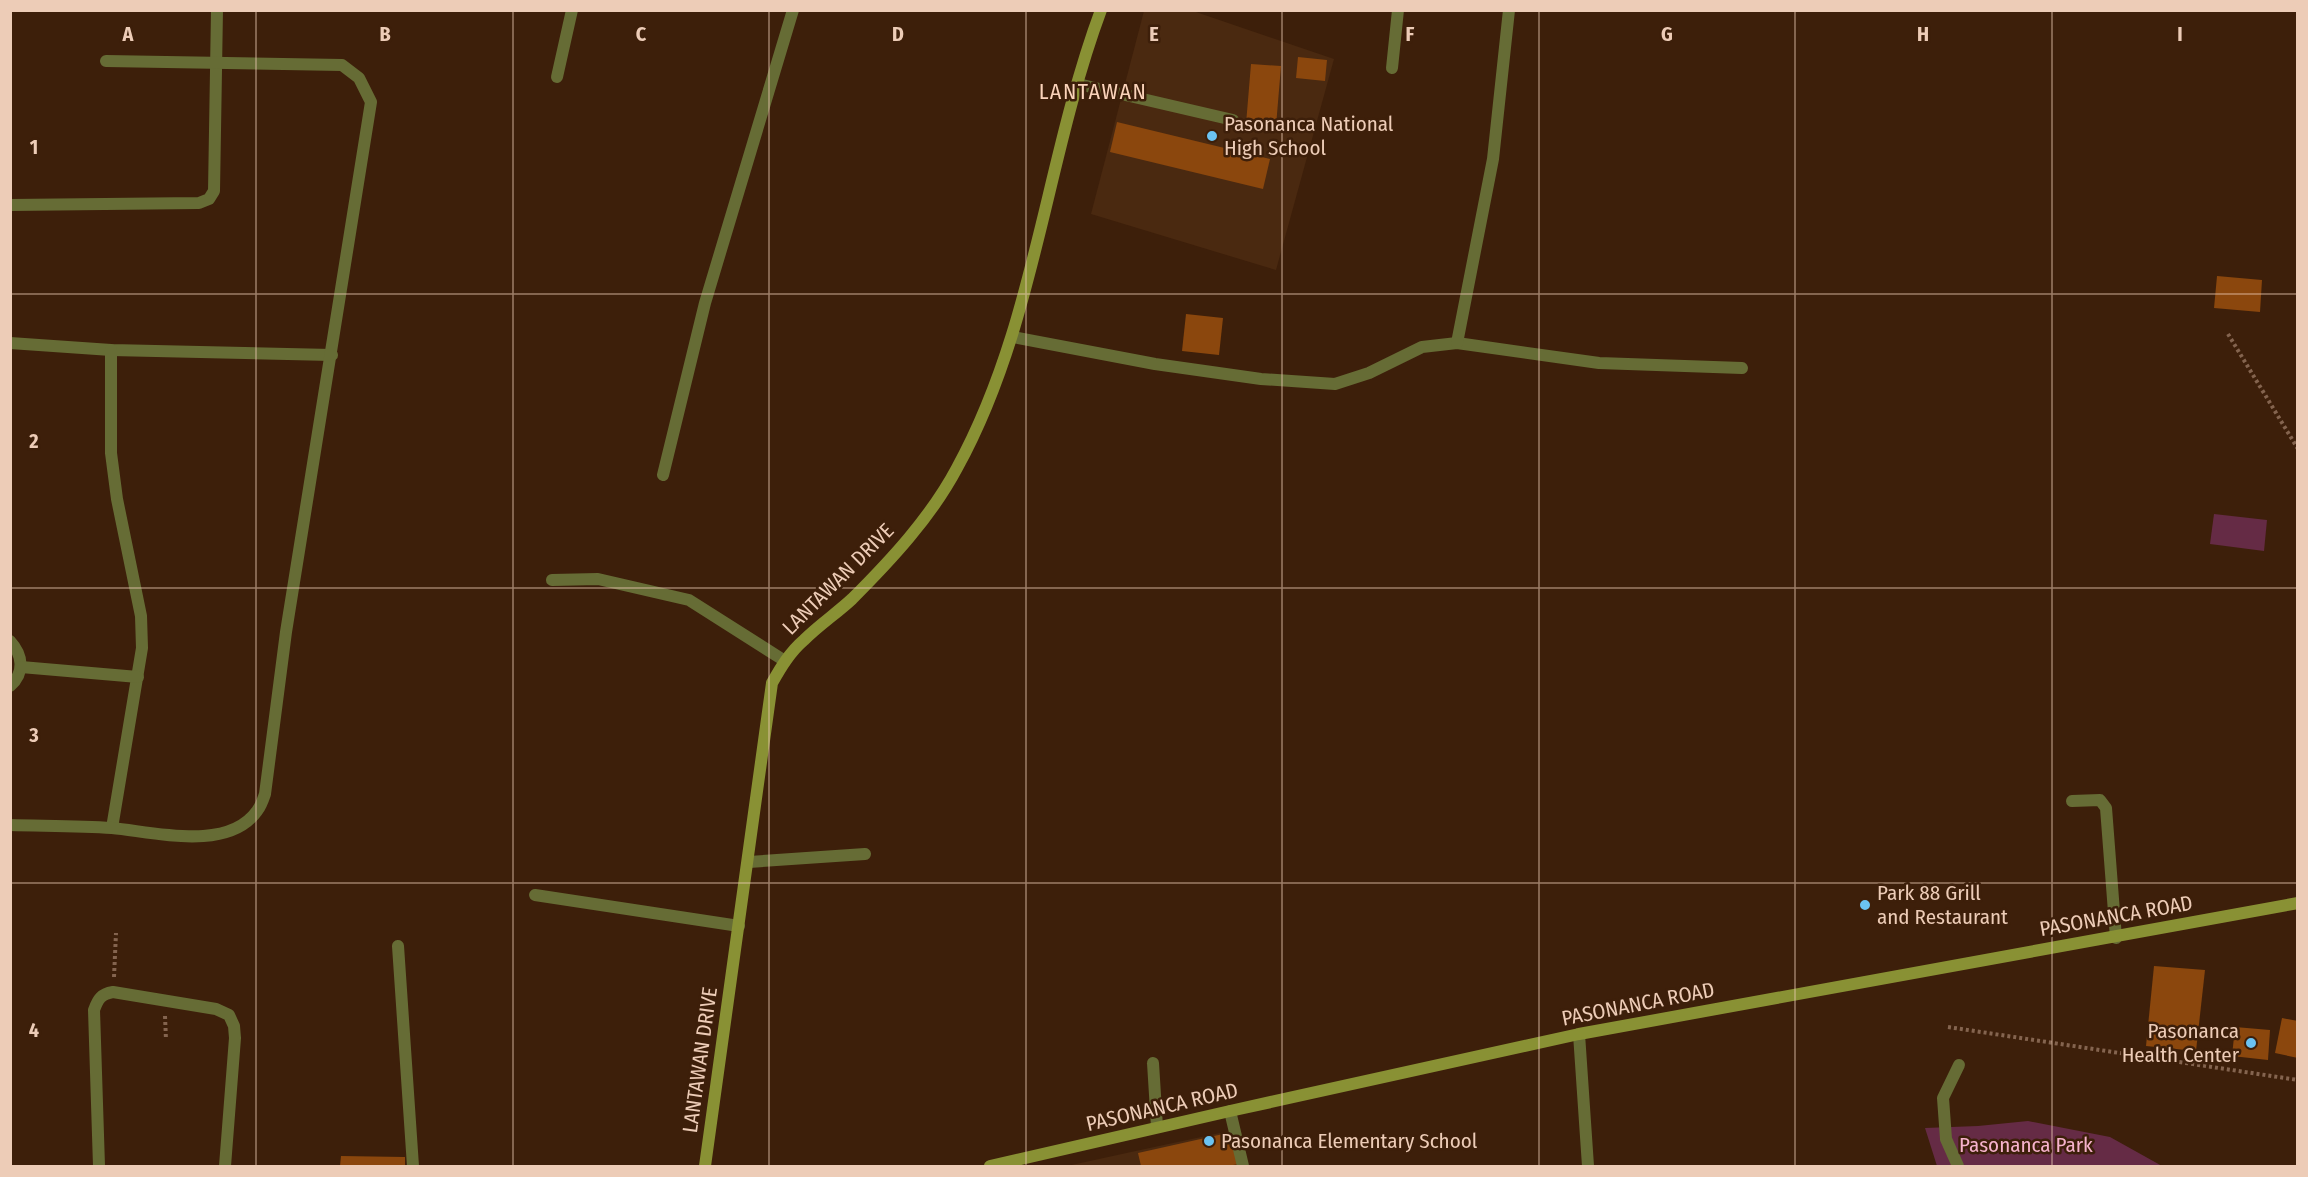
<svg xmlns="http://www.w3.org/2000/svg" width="2308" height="1177" font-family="'Fira Sans Condensed',sans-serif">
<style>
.built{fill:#4a2910}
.green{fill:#652b45}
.building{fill:#8b470d}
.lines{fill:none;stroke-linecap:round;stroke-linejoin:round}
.path{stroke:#84644f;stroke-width:4;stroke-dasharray:3 3;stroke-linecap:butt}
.lane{stroke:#666c35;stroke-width:12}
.street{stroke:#666c35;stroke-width:12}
.secondary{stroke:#899134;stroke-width:12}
.grid{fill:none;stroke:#edccb7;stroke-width:1.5;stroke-opacity:0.55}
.poi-dot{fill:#6bc3f2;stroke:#3d1f0a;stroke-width:2}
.labels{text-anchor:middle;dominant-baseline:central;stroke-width:5;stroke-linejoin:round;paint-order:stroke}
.poi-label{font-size:21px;fill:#edccb7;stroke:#3d1f0a;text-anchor:start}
.street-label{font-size:21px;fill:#edccb7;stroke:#3d1f0a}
.park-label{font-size:21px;fill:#f6b2cc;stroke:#3d1f0a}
.neighbourhood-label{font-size:22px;letter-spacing:1.5px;fill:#fbd3ba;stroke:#3d1f0a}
.grid-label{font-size:20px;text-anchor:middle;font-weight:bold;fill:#edccb7;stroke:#3d1f0a;stroke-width:5;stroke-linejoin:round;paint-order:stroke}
</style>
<rect width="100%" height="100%" fill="#3d1f0a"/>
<g class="built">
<path d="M1144 11H1193L1334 59 1276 270 1091 214Z"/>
<path d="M1234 1130 1241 1166H1067L1131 1152Z"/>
</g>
<g class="green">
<path d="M2214 514 2267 520 2264 551 2210 544Z"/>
<path d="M2028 1121 2110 1137 2162 1166H1937L1925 1128 1978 1126Z"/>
</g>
<g class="building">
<path d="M1298 57 1327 60 1325 81 1296 78Z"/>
<path d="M1251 64 1281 66 1276 126 1246 124Z"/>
<path d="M1117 122 1270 159 1263 189 1110 152Z"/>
<path d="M2217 276 2262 280 2260 312 2214 308Z"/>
<path d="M1186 314 1223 318 1219 355 1182 351Z"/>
<path d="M2154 966 2205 970 2196 1051 2146 1046Z"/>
<path d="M2282 1018 2298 1021V1058L2275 1053Z"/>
<path d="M2235 1027 2270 1030 2268 1060 2232 1056Z"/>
<path d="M1232 1132 1239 1164 1227 1166H1141L1138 1153Z"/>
<path d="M341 1156 405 1157V1166H340Z"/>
</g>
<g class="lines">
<g class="path">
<path d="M2228 334 2298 449"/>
<path d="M114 977 116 933"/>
<path d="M165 1016 166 1040"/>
<path d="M1948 1027 2298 1080"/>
</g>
<g class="lane">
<path d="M1078 84 1233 120"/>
<path d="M749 862 865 854"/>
<path d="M1153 1063 1157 1127"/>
<path d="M1958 1166 1946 1139 1943 1098 1959 1065"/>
</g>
<g class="street">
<path d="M1392 68 1398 10"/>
<path d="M557 77 572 10"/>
<path d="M10 205 199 203 209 199 214 191 217 10"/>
<path d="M1013 337 1155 364 1261 379 1335 384 1369 373 1422 347 1457 343 1599 363 1742 368"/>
<path d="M10 343 111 350 332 355"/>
<path d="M1457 343 1493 159 1509 10"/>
<path d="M111 350V453L117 499 141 616 142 648 112 828"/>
<path d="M663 475 705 303 793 10"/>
<path d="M552 580 598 579 689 600 785 661"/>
<path d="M10 641C23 655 25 673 10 686"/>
<path d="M21 667 138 677"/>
<path d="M2072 801 2100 800 2106 808 2116 938"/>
<path d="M10 825C44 826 79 826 112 828 154 832 228 852 257 811 261 806 263 800 265 794L286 632 371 102 359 78 342 65 106 61"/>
<path d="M535 895 739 926"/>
<path d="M398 946 413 1166"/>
<path d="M1579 1034 1588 1166"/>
<path d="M1230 1111 1243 1166"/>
<path d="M99 1166 94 1010C98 999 101 994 113 992L216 1009 229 1015 234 1026 235 1038 225 1166"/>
</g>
<g class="secondary">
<path d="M705 1166 772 683C781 667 790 652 804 640 819 625 837 613 852 599 891 560 931 517 957 468 1035 326 1045 161 1101 10"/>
<path d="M990 1166 1230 1111 1579 1034 2298 903"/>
</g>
</g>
<path class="grid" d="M256 10V1166M513 10V1166M769 10V1166M1026 10V1166M1282 10V1166M1539 10V1166M1795 10V1166M2052 10V1166M10 294H2298M10 588H2298M10 883H2298"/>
<g class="poi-dot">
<circle cx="1212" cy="136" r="6"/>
<circle cx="1865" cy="905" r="6"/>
<circle cx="2251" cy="1043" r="6"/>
<circle cx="1209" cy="1141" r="6"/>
</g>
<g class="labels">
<g class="poi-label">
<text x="1224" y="124">Pasonanca National<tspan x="1224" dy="24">High School</tspan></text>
<text x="1877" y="893">Park 88 Grill<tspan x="1877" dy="24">and Restaurant</tspan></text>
<text x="2239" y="1031" text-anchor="end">Pasonanca<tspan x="2239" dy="24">Health Center</tspan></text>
<text x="1221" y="1141">Pasonanca Elementary School</text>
</g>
<g class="street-label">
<text transform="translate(838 579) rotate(-45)">LANTAWAN DRIVE</text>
<text transform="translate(2116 916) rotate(-10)">PASONANCA ROAD</text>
<text transform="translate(1638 1004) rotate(-11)">PASONANCA ROAD</text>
<text transform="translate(700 1060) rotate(-82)">LANTAWAN DRIVE</text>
<text transform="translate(1162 1107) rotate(-13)">PASONANCA ROAD</text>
</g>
<g class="park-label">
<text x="2026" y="1145">Pasonanca Park</text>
</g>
<g class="neighbourhood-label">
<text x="1093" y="91">LANTAWAN</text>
</g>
</g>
<g class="grid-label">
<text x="128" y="41">A</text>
<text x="385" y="41">B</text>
<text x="641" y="41">C</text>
<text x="898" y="41">D</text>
<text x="1154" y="41">E</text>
<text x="1410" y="41">F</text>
<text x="1667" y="41">G</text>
<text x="1923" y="41">H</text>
<text x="2180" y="41">I</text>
<text x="34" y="154">1</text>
<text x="34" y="448">2</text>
<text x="34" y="742">3</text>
<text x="34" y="1037">4</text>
</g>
<rect width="2308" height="1177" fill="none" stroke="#edccb7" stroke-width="24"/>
</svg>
